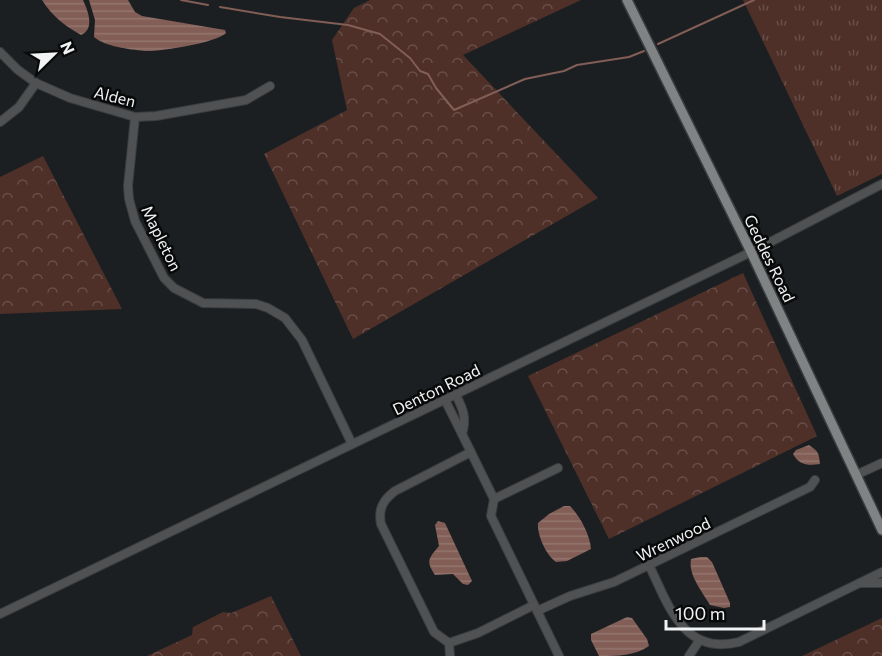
<svg xmlns="http://www.w3.org/2000/svg" width="882" height="656" font-family="Commissioner,sans-serif">
<style>
.grass{fill:url(#grass-tufts)}
.forest{fill:url(#forest-crowns)}
.water{fill:url(#water-rules)}
.lines{fill:none;stroke-linecap:round;stroke-linejoin:round}
.stream{stroke:#825e56;stroke-width:2}
.minor-casing{stroke:#3a3d3f;stroke-width:10}
.major-casing{stroke:#3a3d3f;stroke-width:12}
.minor{stroke:#4f5152;stroke-width:8}
.major{stroke:#808384;stroke-width:9}
.labels{text-anchor:middle;dominant-baseline:central;stroke-width:5;stroke-linejoin:round;paint-order:stroke}
.street-label{font-size:16px;fill:#f2f3f5;stroke:#080909}
</style>
<defs>
<pattern id="grass-tufts" width="24" height="20" patternUnits="userSpaceOnUse" patternTransform="scale(1.5)"><rect width="24" height="20" fill="#4e3029"/><path d="M3 7l-1-3M5 7V3M7 7l1-3M15 17l-1-3M17 17v-4M19 17l1-3" fill="none" stroke="#684e49"/></pattern>
<pattern id="forest-crowns" width="20" height="18" patternUnits="userSpaceOnUse" patternTransform="scale(1.5)"><rect width="20" height="18" fill="#4e3029"/><path d="M2 6a3 3 0 1 1 6 0M12 15a3 3 0 1 1 6 0" fill="none" stroke="#684e49"/></pattern>
<pattern id="water-rules" width="6" height="5" patternUnits="userSpaceOnUse" patternTransform="scale(1.5)"><rect width="6" height="5" fill="#825e56"/><path d="M0 2.5h6" fill="none" stroke="#94766f"/></pattern>
</defs>
<rect width="100%" height="100%" fill="#1c1f21"/>
<path class="grass" d="M743 0H882V174L837 196Z"/>
<g class="forest">
<path d="M370 0H581L463 55 598 198 353 339 264 154 347 110 332 40 354 8Z"/>
<path d="M43 156 122 309 0 314V177Z"/>
<path d="M743 273 817 436 609 539 528 376Z"/>
<path d="M271 596 301 656H147L192 635 193 627 223 612 231 613Z"/>
<path d="M882 618V656H802Z"/>
</g>
<g class="water">
<path d="M42 0H83C88 11 95 29 81 35 65 26 52 16 42 0Z"/>
<path d="M89 0H128L135 12 142 16 225 30 226 33C216 43 159 52 144 51 129 49 106 47 94 37L95 20Z"/>
<path d="M809 445C817 451 819 451 820 464 808 466 799 465 793 454L796 450Z"/>
<path d="M564 506H570C580 516 590 535 591 549L567 561 556 562C546 555 537 535 538 523L549 514Z"/>
<path d="M438 521 445 523 472 581 468 585 463 584 453 574 435 575C426 561 428 559 439 546L435 525Z"/>
<path d="M700 557H707L712 562 730 603V607L724 608 710 605C702 591 688 575 691 559Z"/>
<path d="M627 617 632 618 647 639 649 646C635 656 617 656 599 656L591 640V634Z"/>
</g>
<g class="lines">
<g class="stream">
<path d="M181 0 208 5"/>
<path d="M220 7 280 17 348 25 380 34 410 58 420 71 428 74 436 88 454 110 525 79 564 71 577 65 629 57 644 51"/>
<path d="M658 44 754 0"/>
</g>
<g class="minor-casing">
<g id="minor">
<path d="M0 52 18 70 36 83 70 98 135 117 156 116 246 100 270 86"/>
<path d="M135 117 128 186 129 199 135 221 164 278 174 288 203 303 256 304 268 308 285 318 302 340 352 444"/>
<path d="M0 122 19 107 36 83"/>
<path d="M445 400 462 434C467 418 463 409 456 395"/>
<path d="M462 434 494 499"/>
<path d="M558 468 494 499 491 516 559 656"/>
<path d="M856 475 882 463"/>
<path d="M649 565C668 604 683 656 739 642L882 572"/>
<path d="M860 583H882"/>
<path d="M537 611 570 596 614 582 810 487 815 480"/>
<path d="M0 614 751 252 882 184"/>
<path d="M449 643 478 633 534 605"/>
<path d="M450 656 449 643 434 632 381 524C378 509 383 500 395 491L471 452"/>
<path d="M689 656 699 641"/>
</g>
</g>
<g class="major-casing">
<path id="major" d="M627 0 751 252 882 530"/>
</g>
<use href="#minor" class="minor"/>
<use href="#major" class="major"/>
</g>
<g class="labels">
<g class="street-label">
<text transform="translate(115 96) rotate(14)">Alden</text>
<text transform="translate(162 238) rotate(64)">Mapleton</text>
<text transform="translate(770 258) rotate(64)">Geddes Road</text>
<text transform="translate(436 389) rotate(-26)">Denton Road</text>
<text transform="translate(673 539) rotate(-26)">Wrenwood</text>
</g>
</g>
<g transform="translate(54 54) rotate(66)" stroke="#080909" stroke-width="4.5" paint-order="stroke">
<path d="M0-4.5L10 22L0 15L-10 22Z" fill="#f2f3f5"/>
<text y="-9" font-size="16" font-weight="bold" text-anchor="middle" fill="#f2f3f5">N</text>
</g>
<path d="M666 620v9h98v-9" fill="none" stroke="#f2f3f5" stroke-width="3"/>
<text x="675" y="620" font-size="18" fill="#f2f3f5" stroke="#080909" stroke-width="4.5" paint-order="stroke">100 m</text>
</svg>
